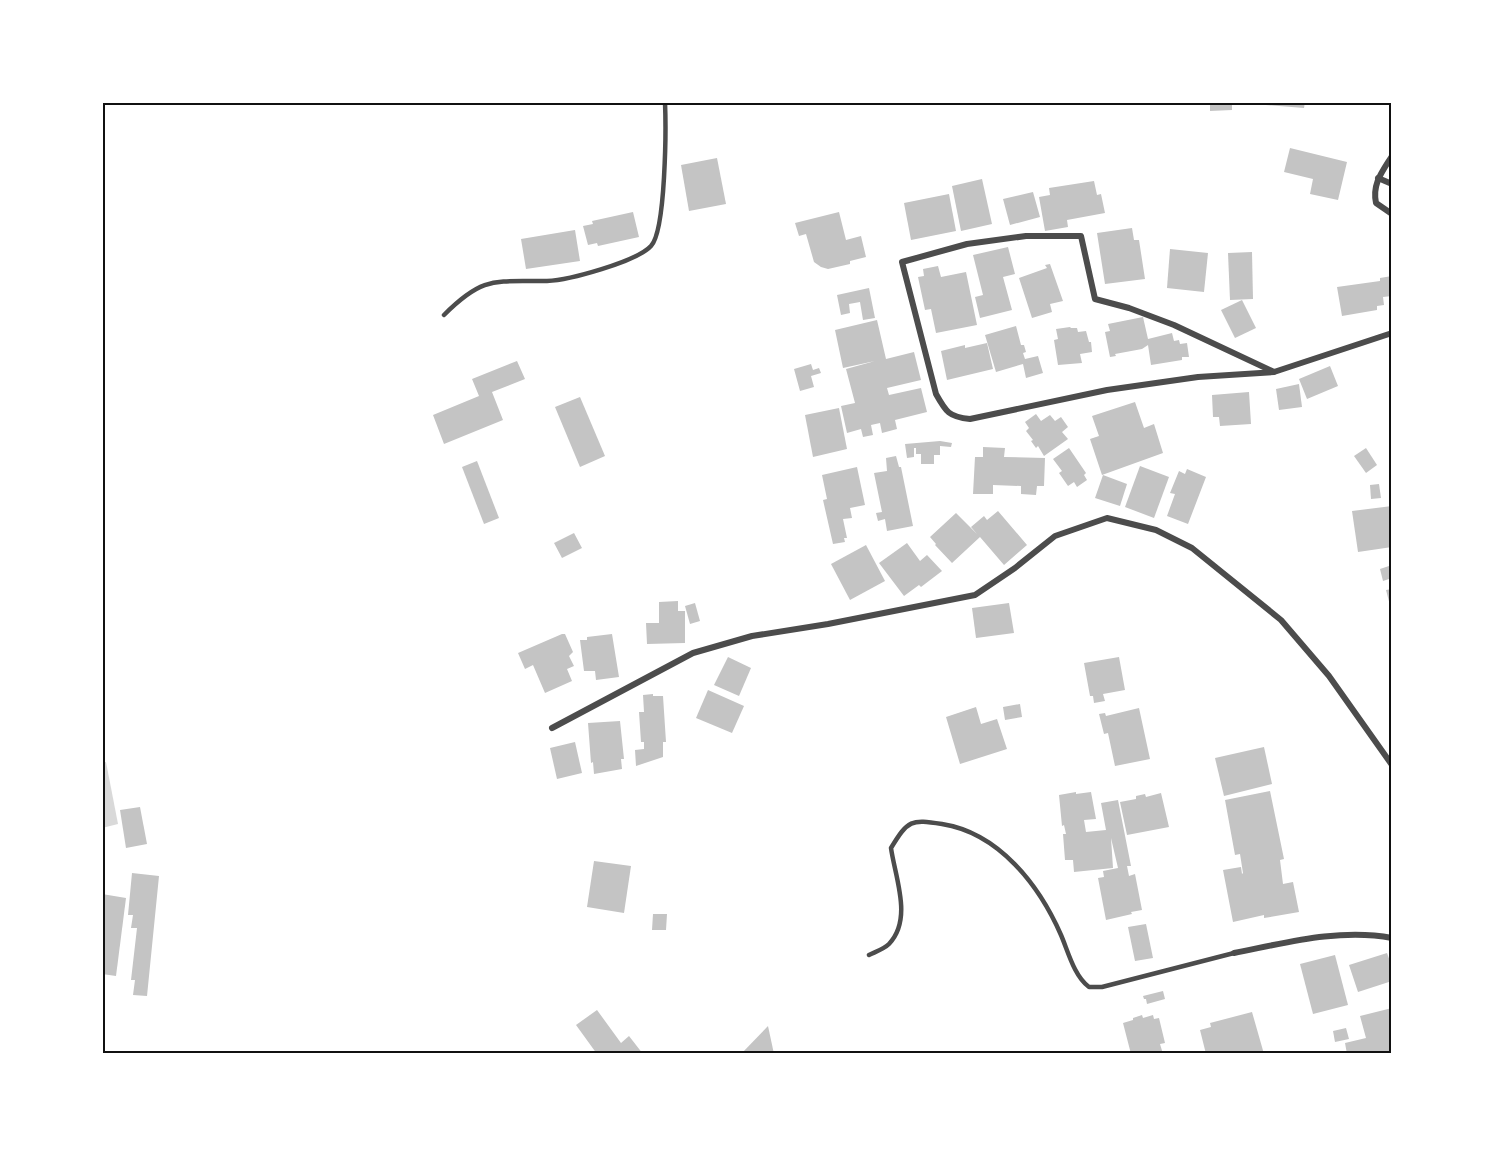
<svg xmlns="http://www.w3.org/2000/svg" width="1494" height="1156" font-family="'Roboto Condensed',sans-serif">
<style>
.water{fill:#d9d9d9}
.building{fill:#c4c4c4}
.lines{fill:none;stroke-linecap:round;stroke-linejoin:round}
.service{stroke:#4c4c4c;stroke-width:4.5}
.minor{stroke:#4c4c4c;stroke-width:6}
.neatline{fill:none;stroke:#111;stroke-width:2}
</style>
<rect width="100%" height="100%" fill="#fff"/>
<path class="water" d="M106 762 118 824 102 828V763Z"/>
<g class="building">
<path d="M1210 102H1232V110L1210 111Z"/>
<path d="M1253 102H1305L1304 108 1253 104Z"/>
<path d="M1290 148 1347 162 1338 200 1310 194 1313 179 1284 172Z"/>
<path d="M717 158 726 204 689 211 681 165Z"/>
<path d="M982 179 992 224 961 231 952 186Z"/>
<path d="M1094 181 1097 195 1101 194 1105 213 1067 220 1068 227 1045 231 1039 197 1050 195 1049 188Z"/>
<path d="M1033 192 1040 217 1010 225 1003 199Z"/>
<path d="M949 194 956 231 911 240 904 203Z"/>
<path d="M633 212 639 237 598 246 597 243 588 245 583 226 593 224 592 221Z"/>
<path d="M839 212 846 240 861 236 866 257 850 261V264L828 269 821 267 814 262 806 234 799 236 795 223Z"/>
<path d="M1132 228 1134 240H1139L1145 279 1105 284 1097 233Z"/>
<path d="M575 230 580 261 526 269 521 239Z"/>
<path d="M1008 247 1015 274 1003 277 1012 310 980 318 975 297 983 295 973 255Z"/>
<path d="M1170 249 1208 253 1204 292 1167 288Z"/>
<path d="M1252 252 1253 299 1230 300 1228 253Z"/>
<path d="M1050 264 1063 301 1050 304 1052 312 1032 318 1019 278 1047 268 1045 265Z"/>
<path d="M938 266 941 277 966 272 977 325 936 333 931 309 925 310 918 277 924 276 923 269Z"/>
<path d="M1392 276V296L1383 297 1384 305 1377 306V310L1342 316 1337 287 1380 281V278Z"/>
<path d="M869 288 875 318 863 320 860 302 849 304 850 313 841 315 837 295Z"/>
<path d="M1242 300 1256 328 1235 338 1221 310Z"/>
<path d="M1143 317 1148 339 1172 333 1174 341 1179 340 1180 344 1187 343 1189 357H1182V360L1151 365 1148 345 1142 349 1115 354 1116 356 1110 357 1105 332 1110 331 1108 324Z"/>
<path d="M877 320 886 359 914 352 921 380 887 388 889 395 921 388 927 412 895 420 897 429 882 433 880 423 871 425 873 435 863 437 861 429 847 433 841 406 855 403 846 369 875 361 843 368 835 330Z"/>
<path d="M1016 326 1021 345H1024L1026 352 1023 353 1025 359 1038 356 1043 373 1026 378 1023 364 996 372 985 335Z"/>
<path d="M1070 327 1071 328H1077L1078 332 1086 331 1089 342H1091L1092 352 1080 354 1082 363 1058 365 1054 340 1058 339 1056 329Z"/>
<path d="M987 343 993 369 947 380 941 351 965 345V348Z"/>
<path d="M517 361 525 379 492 392 503 420 444 444 433 415 479 396 472 379Z"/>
<path d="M811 364 813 370 819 368 821 373 811 376 814 387 800 391 794 369Z"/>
<path d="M1330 366 1338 386 1307 399 1299 379Z"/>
<path d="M1299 384 1302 407 1279 410 1276 389Z"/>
<path d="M1249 392 1251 424 1220 426 1219 417H1213L1212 395Z"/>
<path d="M580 397 605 456 580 467 555 407Z"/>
<path d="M1135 402 1144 428 1154 424 1163 453 1102 475 1090 439 1099 436 1092 416Z"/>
<path d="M839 408 847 449 813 457 805 415Z"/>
<path d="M1036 414 1041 421 1050 415 1055 421 1061 417 1068 427 1062 432 1068 439 1044 456 1038 446 1036 448 1031 441 1033 440 1026 431 1029 428 1025 422Z"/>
<path d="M940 441 952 443 951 447 940 446V455H934V464H921V454H916V448H914V457L907 458 905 444Z"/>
<path d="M983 447 1005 448 1004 457 1045 458 1044 486H1037L1036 495 1021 494V486L993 485V494H973L975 457H983Z"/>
<path d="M1069 448 1086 473 1084 475 1087 480 1077 487 1074 482 1068 486 1059 473 1062 471 1053 459Z"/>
<path d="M1366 448 1377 465 1366 473 1354 456Z"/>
<path d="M896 456 899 467H901L913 526 887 531 885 519 878 521 876 513 882 512 874 473 887 471 886 458Z"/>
<path d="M477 461 499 518 484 524 462 467Z"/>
<path d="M1140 466 1169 477 1154 518 1125 507Z"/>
<path d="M857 467 865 505 850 508 852 518 843 519 847 538H844L845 542 833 544 823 500 827 499 822 475Z"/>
<path d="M1187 469 1206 477 1188 524 1167 516 1175 494 1170 493 1179 471 1185 474Z"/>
<path d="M1103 475 1127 484 1120 506 1095 498Z"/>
<path d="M1379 484 1381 498 1371 499 1370 485Z"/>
<path d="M1392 506V547L1358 552 1352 511Z"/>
<path d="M998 511 1027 545 1004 565 980 537 952 563 935 545 936 544 930 537 956 513 977 534 971 527 984 516 987 520Z"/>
<path d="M574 533 582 548 562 558 554 543Z"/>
<path d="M907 543 920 561 927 555 942 571 921 587 919 585 904 596 879 563Z"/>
<path d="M866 545 885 581 850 600 831 564Z"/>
<path d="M1392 565V578L1383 581 1380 569Z"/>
<path d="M1392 589V609H1391L1386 590Z"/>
<path d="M678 601V611H685V643L647 644 646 623H659V602Z"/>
<path d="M695 603 700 621 690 624 685 606Z"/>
<path d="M1009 603 1014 633 976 638 972 608Z"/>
<path d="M562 634H565L573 652 569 656 574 666 567 669 572 681 545 693 533 665 525 669 518 653Z"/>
<path d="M612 634 619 677 596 680 595 671H584L580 640H587V637Z"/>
<path d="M728 657 751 668 739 696 714 685Z"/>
<path d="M1119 657 1125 690 1103 694 1105 701 1094 703 1093 696H1090L1084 663Z"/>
<path d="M708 690 744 706 732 733 696 718Z"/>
<path d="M653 694V696H663L666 742H663V757L636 766 635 750 644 749V742H641L639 712H644L643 695Z"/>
<path d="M1020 704 1022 717 1005 720 1003 707Z"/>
<path d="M976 707 981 724 997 719 1007 749 960 764 946 717Z"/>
<path d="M1139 708 1150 759 1115 766 1108 733 1104 734 1099 714 1105 713 1106 716Z"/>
<path d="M620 721 624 759H621L622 769 594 774 593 762 591 763 588 723Z"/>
<path d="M575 742 582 773 557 779 550 748Z"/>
<path d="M1264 747 1272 784 1224 796 1215 758Z"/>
<path d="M1270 791 1284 859 1280 860 1283 884 1293 882 1299 912 1264 918V915L1233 922 1223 870 1241 867 1242 874 1243 873 1240 854 1235 855 1225 800Z"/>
<path d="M1076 792V794L1091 792 1096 819 1084 820 1086 832 1106 830 1101 803 1118 800 1131 866H1127L1129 876 1135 874 1142 910 1131 912 1132 914 1106 920 1098 878 1104 877 1103 871 1118 868 1111 838 1113 868 1074 872 1073 860H1065L1063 834H1066L1064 825 1062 826 1059 795Z"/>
<path d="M1161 793 1169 827 1127 835 1120 802 1136 799V796L1145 794 1146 797Z"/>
<path d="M140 807 147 844 126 848 120 810Z"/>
<path d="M594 861 631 866 624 913 587 907Z"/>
<path d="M132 873 159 876 147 996 133 995 135 980H131L137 928H131L133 915H128Z"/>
<path d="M102 894 126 898 116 976 102 974Z"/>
<path d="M653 914H667L666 930H652Z"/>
<path d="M1146 924 1153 958 1135 961 1128 927Z"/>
<path d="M1387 953 1392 967V981L1358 992 1349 965Z"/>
<path d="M1335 955 1348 1005 1313 1014 1300 964Z"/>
<path d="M1163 991 1165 999 1147 1004 1146 999H1144L1143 996Z"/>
<path d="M1392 1008V1054H1347L1345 1043 1366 1038 1360 1016Z"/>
<path d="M597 1010 621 1043 629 1036 643 1054H597L576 1025Z"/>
<path d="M1252 1012 1264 1054H1206L1200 1030 1211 1027 1210 1023Z"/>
<path d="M1142 1015 1143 1018 1153 1015 1154 1019 1159 1018 1165 1043 1160 1044 1163 1054H1131L1123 1023 1133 1020V1018Z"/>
<path d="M768 1026 774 1054H741Z"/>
<path d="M1346 1028 1349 1039 1335 1042 1333 1031Z"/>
</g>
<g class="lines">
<g class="service">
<path d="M444 315C484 275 495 282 547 281 569 280 636 262 651 246 666 230 666 127 665 102"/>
<path d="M869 955C875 952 884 949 889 944 913 919 895 877 891 848 908 820 911 819 942 824 999 833 1039 885 1061 935 1068 951 1074 976 1089 987H1102L1234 953"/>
</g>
<g class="minor">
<path d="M1392 156C1382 172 1372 184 1376 203L1392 214"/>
<path d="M1378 178 1392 184"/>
<path d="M1274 372 1174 325 1129 308 1095 299 1081 236H1026L967 244 902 262 936 394C946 412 949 417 970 419L1107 390 1198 377 1274 372 1392 333"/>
<path d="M552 728 693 653 752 636 828 624 975 595 1015 568 1055 536 1107 518 1156 530 1192 548 1281 620 1329 676 1392 765"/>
<path d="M1234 953C1285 943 1340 928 1392 938"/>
</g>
</g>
<rect width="1494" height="1156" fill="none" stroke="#ffffff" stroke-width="207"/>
<rect x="104" y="104" width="1286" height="948" class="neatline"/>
</svg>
